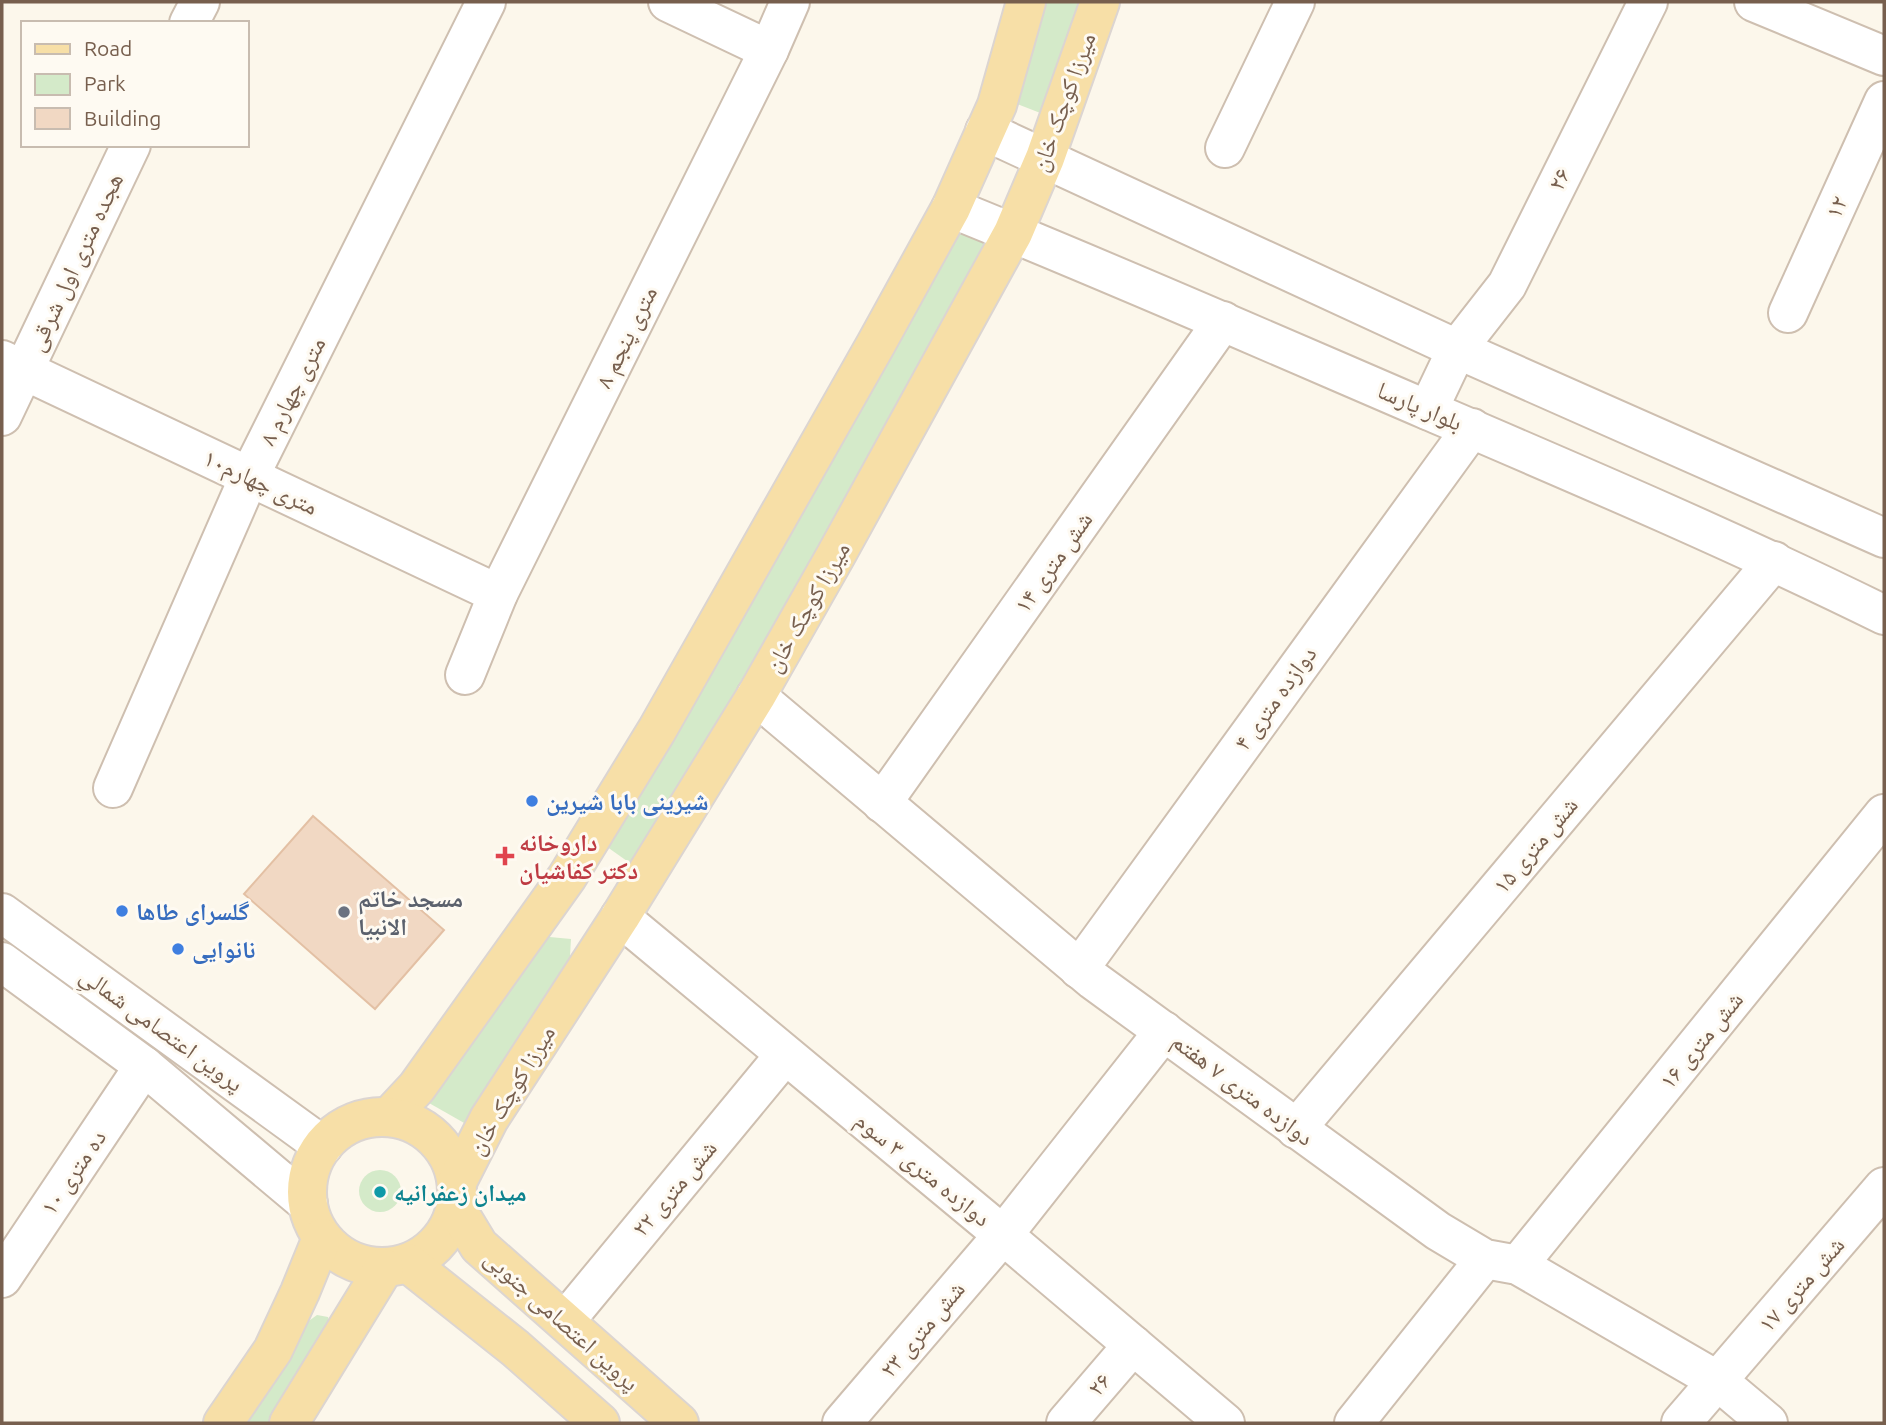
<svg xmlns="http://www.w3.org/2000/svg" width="1886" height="1425" font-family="Ubuntu,'Noto Naskh Arabic',sans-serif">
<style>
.green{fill:#d4eac9}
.building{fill:#f1d8c3;stroke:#e3c0a4;stroke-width:2}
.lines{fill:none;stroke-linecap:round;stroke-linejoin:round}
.minor-casing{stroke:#cebfb0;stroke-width:42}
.major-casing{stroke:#dcd5d1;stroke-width:42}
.minor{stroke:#fff;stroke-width:38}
.major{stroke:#f7dfa7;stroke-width:38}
.shop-dot{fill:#3f7fe0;stroke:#fefaf2;stroke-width:2.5}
.health-dot{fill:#e0444e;stroke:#fefaf2;stroke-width:2.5}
.worship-dot{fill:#6b7280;stroke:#fefaf2;stroke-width:2.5}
.culture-dot{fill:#0f9aa8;stroke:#fefaf2;stroke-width:2.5}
.labels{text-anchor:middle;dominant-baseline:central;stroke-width:6;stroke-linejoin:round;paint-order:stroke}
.street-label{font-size:24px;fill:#775f4e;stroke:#fefaf2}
.shop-label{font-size:24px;font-weight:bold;fill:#366cbe;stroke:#fefaf2;text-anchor:start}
.health-label{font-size:24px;font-weight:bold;fill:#be3a42;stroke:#fefaf2;text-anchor:start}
.worship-label{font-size:24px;font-weight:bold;fill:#5b616d;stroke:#fefaf2;text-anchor:start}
.culture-label{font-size:24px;font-weight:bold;fill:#0d838f;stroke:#fefaf2;text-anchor:start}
</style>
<rect width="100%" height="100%" fill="#fcf7eb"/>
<g class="green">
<path d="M1027 2H1079L1048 116 999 97Z"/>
<path d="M944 220 997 238 634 866 603 844Z"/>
<path d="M539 936 571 939 569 973 473 1128 429 1103 525 948Z"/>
<circle cx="380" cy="1191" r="21"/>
<path d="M317 1315 328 1317 333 1333 279 1423H240L306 1323Z"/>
</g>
<path class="building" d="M313 816 444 930 375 1009 244 894Z"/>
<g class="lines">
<g class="minor-casing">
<g id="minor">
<path d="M668 2 769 50"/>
<path d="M1754 2 1884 56"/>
<path d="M189 23 200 2"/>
<path d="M985 131 1457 349 1884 538"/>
<path d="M1225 148 1295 2"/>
<path d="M951 208C1110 272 1267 341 1425 409 1579 475 1734 541 1884 615"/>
<path d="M1788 313 1884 101"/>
<path d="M2 360 498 594"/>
<path d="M1428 410 1457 349 1507 285 1648 2"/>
<path d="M2 416 131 145"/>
<path d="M465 675 498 594 769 50 790 2"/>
<path d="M756 696 1093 980 1438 1231 1485 1259 1518 1265 1718 1381 1768 1423"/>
<path d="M113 788 249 477 486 2"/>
<path d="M882 803 1223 321"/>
<path d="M2 913 323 1146"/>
<path d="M620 917 1003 1235 1225 1423"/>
<path d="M2 962 144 1066 308 1204"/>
<path d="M1079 969 1472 428"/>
<path d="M1296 1129 1774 561"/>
<path d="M1518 1265 1884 814"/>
<path d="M2 1278 144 1066"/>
<path d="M565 1321 784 1056"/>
<path d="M842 1423 1003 1235 1164 1031"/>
<path d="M1066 1423 1133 1345"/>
<path d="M1354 1423 1485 1259"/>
<path d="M1681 1423 1884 1187"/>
</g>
</g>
<g class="major-casing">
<g id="major">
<path d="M389 1117 417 1087 567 877 657 730 876 344 951 208 997 105 1026 2"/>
<circle cx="382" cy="1192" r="75"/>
<path d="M457 1182 489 1119 620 917 756 696 836 555 1013 233 1045 158 1100 2"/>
<path d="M456 1208 479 1246 679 1423"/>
<path d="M408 1263 515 1348 600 1423"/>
<path d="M223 1423 273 1350 300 1292 322 1238"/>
<path d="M289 1423 384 1268"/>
</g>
</g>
<use href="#minor" class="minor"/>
<use href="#major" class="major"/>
</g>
<g class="shop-dot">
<circle cx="532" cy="801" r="7"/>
<circle cx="122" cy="911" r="7"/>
<circle cx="178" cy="949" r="7"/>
</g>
<path class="health-dot" d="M501.5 845.5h7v7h7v7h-7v7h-7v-7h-7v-7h7z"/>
<circle class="worship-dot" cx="344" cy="912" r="7"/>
<circle class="culture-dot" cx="380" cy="1192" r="7"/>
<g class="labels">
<g class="street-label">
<text transform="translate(1063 102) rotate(-70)">میرزا کوچک خان</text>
<text transform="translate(1559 179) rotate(-63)">۲۶</text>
<text transform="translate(1836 207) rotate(-66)">۱۲</text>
<text transform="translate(75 262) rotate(-65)">هجده متری اول شرقی</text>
<text transform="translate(626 337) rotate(-64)">۸ متری پنجم</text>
<text transform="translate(292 391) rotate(-63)">۸ متری چهارم</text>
<text transform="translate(1420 406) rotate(23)">بلوار پارسا</text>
<text transform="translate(261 482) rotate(25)">۱۰متری چهارم</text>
<text transform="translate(1053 562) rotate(-55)">شش متری ۱۴</text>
<text transform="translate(807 607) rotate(-60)">میرزا کوچک خان</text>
<text transform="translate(1275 698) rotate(-54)">دوازده متری ۴</text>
<text transform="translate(1535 845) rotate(-50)">شش متری ۱۵</text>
<text transform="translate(162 1029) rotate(36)">پروین اعتصامی شمالیِ</text>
<text transform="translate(1701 1040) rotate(-51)">شش متری ۱۶</text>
<text transform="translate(1243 1089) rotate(37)">دوازده متری ۷ هفتم</text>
<text transform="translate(511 1090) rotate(-59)">میرزا کوچک خان</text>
<text transform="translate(923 1169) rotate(39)">دوازده متری ۳ سوم</text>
<text transform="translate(73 1172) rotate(-56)">ده متری ۱۰</text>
<text transform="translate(674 1188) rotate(-50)">شش متری ۲۲</text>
<text transform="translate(1801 1284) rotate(-49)">شش متری ۱۷</text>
<text transform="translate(562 1320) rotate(42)">پروین اعتصامی جنوبی</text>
<text transform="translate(922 1329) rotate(-50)">شش متری ۲۳</text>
<text transform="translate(1099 1384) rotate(-50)">۲۶</text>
</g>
<g class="shop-label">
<text x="546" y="801">شیرینی بابا شیرین</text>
<text x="136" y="911">گلسرای طاها</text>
<text x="192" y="949">نانوایی</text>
</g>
<g class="health-label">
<text x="519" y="842">داروخانه<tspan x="519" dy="28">دکتر کفاشیان</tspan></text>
</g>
<g class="worship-label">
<text x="358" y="898">مسجد خاتم<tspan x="358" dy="28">الانبیا</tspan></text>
</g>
<g class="culture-label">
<text x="394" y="1192">میدان زعفرانیه</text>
</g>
</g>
<rect width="1886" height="1425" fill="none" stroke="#775f4e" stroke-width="7"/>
<rect x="21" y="21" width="228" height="126" fill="#fefaf2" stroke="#c8bcb0" stroke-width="2"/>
<rect x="35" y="44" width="35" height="10" fill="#f7dfa7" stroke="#c8bcb0" stroke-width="2"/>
<text x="84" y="56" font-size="21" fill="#775f4e">Road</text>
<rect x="35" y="74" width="35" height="21" fill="#d4eac9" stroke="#c8bcb0" stroke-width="2"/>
<text x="84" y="91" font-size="21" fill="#775f4e">Park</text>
<rect x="35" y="108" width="35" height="21" fill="#f1d8c3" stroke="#c8bcb0" stroke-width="2"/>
<text x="84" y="126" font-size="21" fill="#775f4e">Building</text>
</svg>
